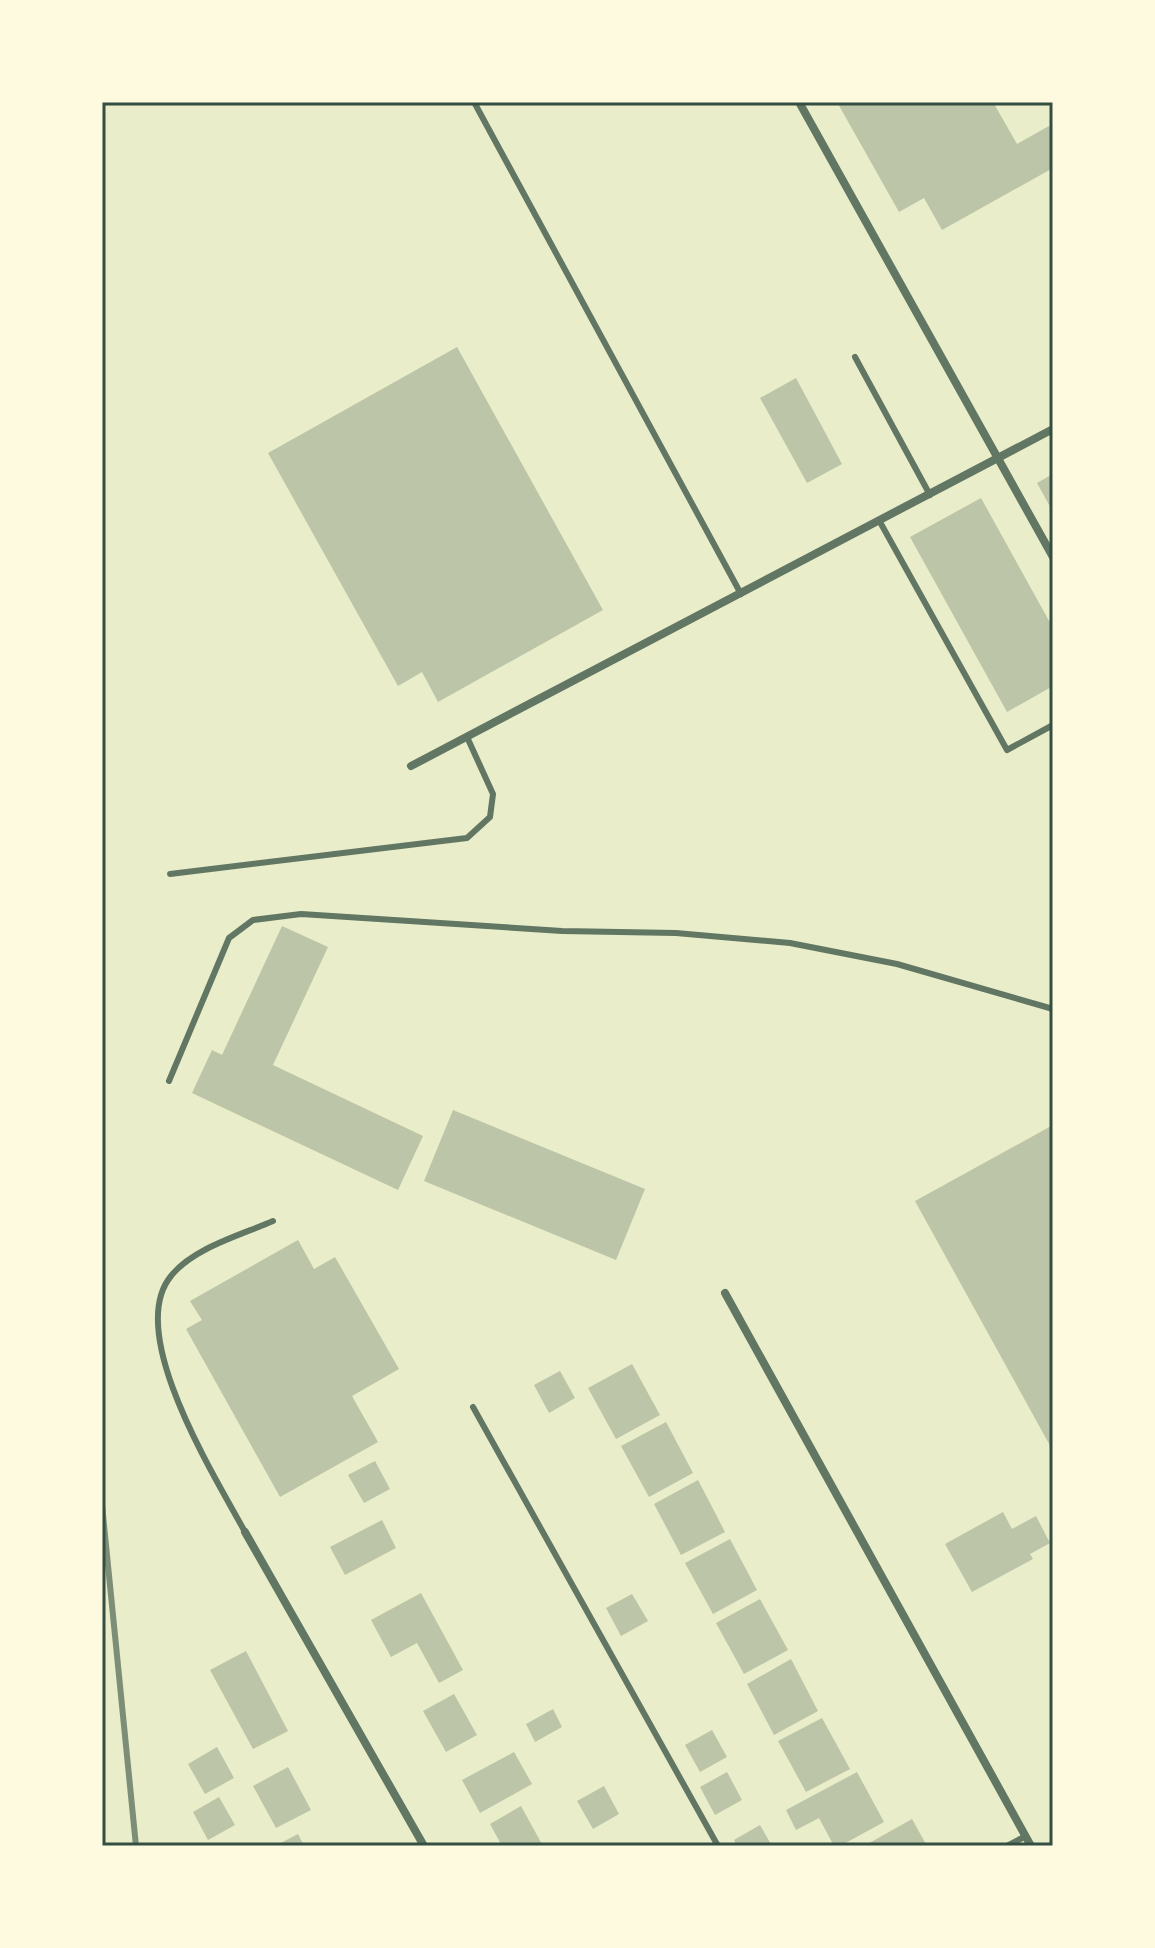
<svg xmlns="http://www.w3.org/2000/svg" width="1155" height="1948" font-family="'Fira Sans',sans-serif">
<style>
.building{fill:#bcc5a7}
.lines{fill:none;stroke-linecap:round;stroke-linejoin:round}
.service{stroke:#617663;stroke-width:6}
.minor{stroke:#617663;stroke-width:8}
.rail{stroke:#7c8e77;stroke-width:6}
.neatline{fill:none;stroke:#344e41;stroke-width:3}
</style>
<rect width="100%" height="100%" fill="#e9edc9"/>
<g class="building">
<path d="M837 102H993L1017 144 1049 126 1053 133V168L942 230 924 198 899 212Z"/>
<path d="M457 347 603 610 438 702 422 672 398 686 268 453Z"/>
<path d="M796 378 842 464 807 483 760 398Z"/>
<path d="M1053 474V512L1037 483Z"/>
<path d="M981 498 1053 628V686L1007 712 910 537Z"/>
<path d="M282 926 328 947 273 1065 423 1136 398 1190 192 1093 212 1050 222 1055Z"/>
<path d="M453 1110 645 1189 616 1260 424 1181Z"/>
<path d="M1053 1125V1451L915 1201Z"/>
<path d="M298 1240 314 1269 335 1257 399 1369 352 1396 378 1442 280 1497 186 1329 202 1320 190 1301Z"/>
<path d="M632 1364 660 1415 616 1439 588 1388Z"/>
<path d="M560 1371 575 1398 549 1413 534 1385Z"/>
<path d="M666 1422 693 1473 649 1497 621 1446Z"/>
<path d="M375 1461 390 1489 364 1503 348 1475Z"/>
<path d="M698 1480 725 1532 681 1555 654 1504Z"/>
<path d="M1003 1512 1012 1529 1036 1516 1050 1543 1030 1554 1033 1559 972 1592 945 1544Z"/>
<path d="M382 1520 396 1548 345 1575 330 1547Z"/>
<path d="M730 1539 757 1590 713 1614 685 1563Z"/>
<path d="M421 1593 463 1670 439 1683 417 1643 391 1657 371 1620Z"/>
<path d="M632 1594 648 1621 621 1636 606 1608Z"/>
<path d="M760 1599 788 1650 744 1674 716 1623Z"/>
<path d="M246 1651 288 1731 253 1749 210 1670Z"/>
<path d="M791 1659 818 1711 774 1735 747 1684Z"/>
<path d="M454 1694 477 1735 446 1752 423 1711Z"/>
<path d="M553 1709 562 1727 535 1742 526 1724Z"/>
<path d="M822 1718 850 1769 806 1792 778 1741Z"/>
<path d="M712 1730 727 1757 700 1772 685 1745Z"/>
<path d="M217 1747 234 1778 205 1794 188 1764Z"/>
<path d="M514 1752 532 1784 480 1813 462 1780Z"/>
<path d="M288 1767 311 1810 276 1828 253 1786Z"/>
<path d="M727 1772 742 1800 715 1815 700 1787Z"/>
<path d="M857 1772 884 1822 840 1846H834L819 1818 796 1830 786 1810Z"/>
<path d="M604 1786 619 1814 593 1829 577 1801Z"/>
<path d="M219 1797 235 1825 208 1840 193 1812Z"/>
<path d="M521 1806 543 1846H502L490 1824Z"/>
<path d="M912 1819 927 1846H864Z"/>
<path d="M760 1825 772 1846H737L734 1840Z"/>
<path d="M298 1834 304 1846H275Z"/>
</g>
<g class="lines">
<g class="service">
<path d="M474 102 741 594"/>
<path d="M855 357 930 495"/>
<path d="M880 522 1007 750 1053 725"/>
<path d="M170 874 467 838 490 817 493 794 467 737"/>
<path d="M169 1081 229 938 253 920 301 914 562 931 676 933 790 943 897 964 1053 1009"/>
<path d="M473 1407 718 1846"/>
<path d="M245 1532C216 1478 124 1333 171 1276 193 1248 241 1235 273 1221"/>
<path d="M1007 1846 1026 1836"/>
</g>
<g class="minor">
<path d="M799 102 1053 557"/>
<path d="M411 766 1053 429"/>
<path d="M725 1293 1031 1846"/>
<path d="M245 1532 424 1846"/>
</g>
<path class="rail" d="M102 1505 136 1846"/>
</g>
<rect width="1155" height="1948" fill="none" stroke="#fefae0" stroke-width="208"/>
<rect x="104" y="104" width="947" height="1740" class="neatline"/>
</svg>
